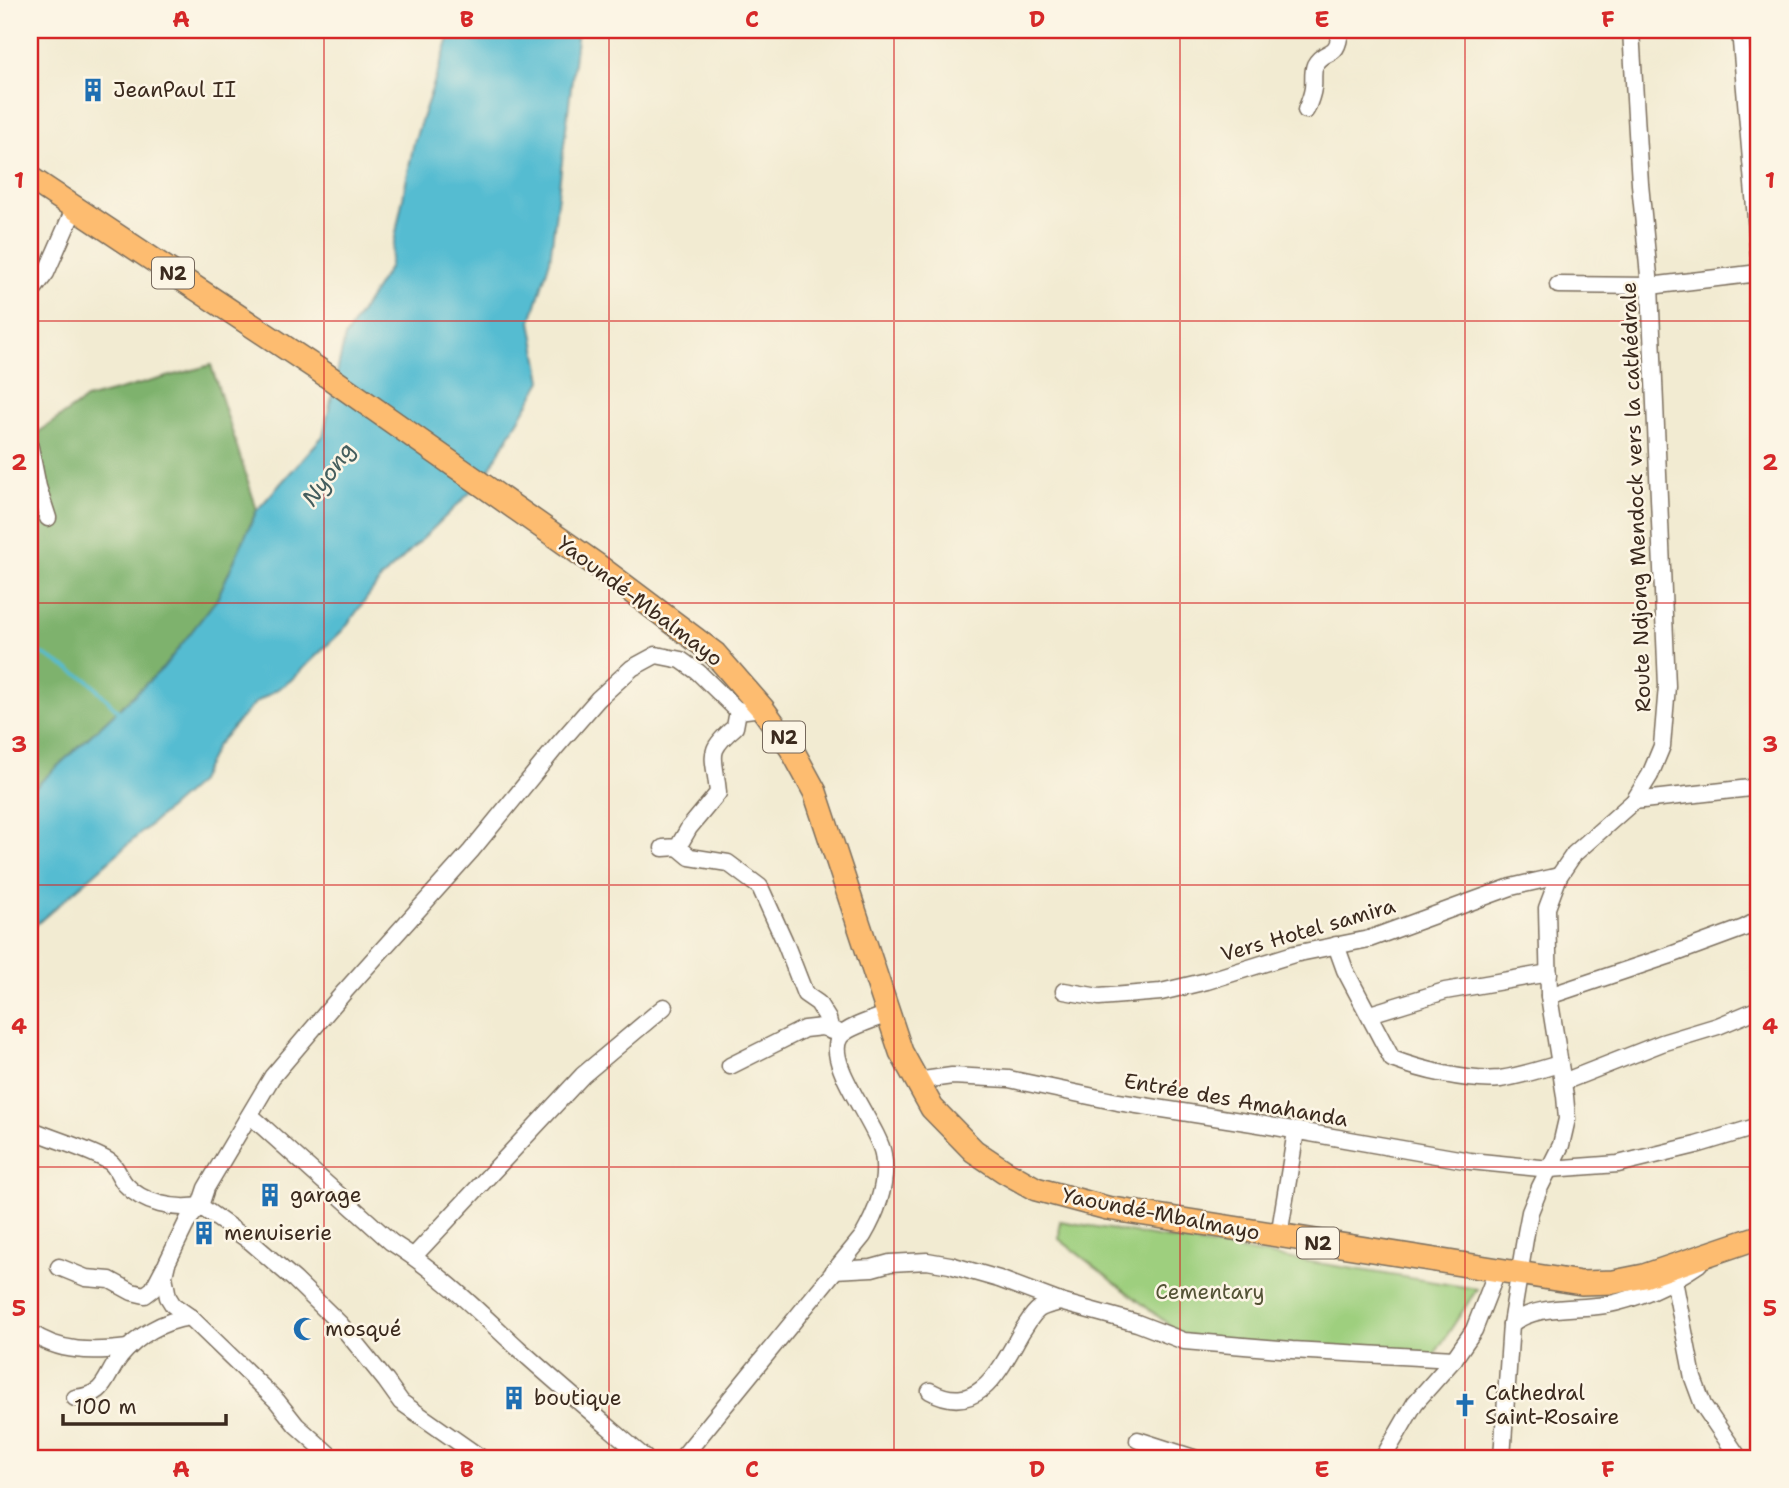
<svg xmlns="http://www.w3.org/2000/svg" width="1789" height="1488" font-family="'Shantell Sans',sans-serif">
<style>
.green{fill:#9ecf7e;stroke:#6c7c4e;stroke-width:2}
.forest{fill:#7eb26d;stroke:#5c6e46;stroke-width:2}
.water{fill:#54bcd1;stroke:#487378;stroke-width:2}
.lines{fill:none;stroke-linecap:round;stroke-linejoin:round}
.stream{stroke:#54bcd1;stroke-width:3.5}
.minor-casing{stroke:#7b6e5d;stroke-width:19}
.highway-casing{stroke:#7b6e5d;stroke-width:26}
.minor{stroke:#fff;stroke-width:16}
.highway{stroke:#fdbc70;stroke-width:23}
.grid{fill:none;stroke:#d62828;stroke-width:2;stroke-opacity:0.55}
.labels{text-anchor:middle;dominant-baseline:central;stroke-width:5;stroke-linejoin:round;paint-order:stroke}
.shield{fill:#fcf5e5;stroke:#75675a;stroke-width:2}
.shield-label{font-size:19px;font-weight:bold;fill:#3b2a1e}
.poi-label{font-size:21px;fill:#3b2a1e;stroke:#fcf5e5;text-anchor:start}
.street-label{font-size:21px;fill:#3b2a1e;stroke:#fcf5e5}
.park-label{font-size:21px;fill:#545336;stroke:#fcf5e5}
.water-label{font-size:23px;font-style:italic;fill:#445d5d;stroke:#fcf5e5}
.neatline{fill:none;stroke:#d62828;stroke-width:2.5}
.grid-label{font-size:23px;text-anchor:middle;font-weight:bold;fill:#d62828}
</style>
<rect width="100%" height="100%" fill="#fcf5e5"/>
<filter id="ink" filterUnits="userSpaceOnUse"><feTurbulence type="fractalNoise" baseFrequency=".0143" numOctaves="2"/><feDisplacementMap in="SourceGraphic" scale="14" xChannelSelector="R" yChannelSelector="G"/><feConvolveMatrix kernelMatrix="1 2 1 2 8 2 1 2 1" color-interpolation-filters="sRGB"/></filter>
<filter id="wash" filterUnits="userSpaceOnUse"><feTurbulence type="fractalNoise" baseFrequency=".00686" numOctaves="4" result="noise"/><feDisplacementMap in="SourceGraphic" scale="28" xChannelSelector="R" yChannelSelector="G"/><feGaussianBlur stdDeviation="1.57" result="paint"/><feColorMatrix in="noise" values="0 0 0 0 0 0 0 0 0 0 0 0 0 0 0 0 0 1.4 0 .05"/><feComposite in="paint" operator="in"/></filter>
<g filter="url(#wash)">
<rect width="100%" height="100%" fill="#f2ebd2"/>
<path class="green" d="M1060 1221 1477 1289 1430 1361 1182 1335 1059 1239Z"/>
<path class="forest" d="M211 365 257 510 217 599 163 668 30 792V438L86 399Z"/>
<path class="water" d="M452 30H578L550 260 531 321 542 381 482 481 381 579 343 630 290 681 254 704 216 746 198 783 30 930V792L163 668 217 599 257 510 323 436 345 337 389 268 414 142Z"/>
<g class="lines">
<path class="stream" d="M30 647 88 680 120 713"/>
</g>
</g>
<g filter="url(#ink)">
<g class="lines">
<g class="minor-casing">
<g id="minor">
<path d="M1740 30 1759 255"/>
<path d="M1306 110C1309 103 1312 96 1313 88 1314 81 1312 72 1315 65 1325 47 1338 61 1340 30"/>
<path d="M1558 285 1650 286 1759 273"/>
<path d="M30 294 46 273 75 207"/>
<path d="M30 447 38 487 48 518"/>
<path d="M1634 801 1759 787"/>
<path d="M678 847 690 857 728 863 760 887 784 940 805 994 818 1003 828 1019 831 1031"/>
<path d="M663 848 678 847 689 828 718 793C715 755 704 753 735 727L738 711"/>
<path d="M1336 945 1345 970 1392 1059C1421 1070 1469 1082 1500 1079 1520 1076 1539 1070 1559 1064"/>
<path d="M1064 991 1099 997 1161 992 1207 981 1294 954 1369 939 1511 887 1559 876"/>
<path d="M1549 996 1668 956 1744 928 1759 920"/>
<path d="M1370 1014 1445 991 1549 973"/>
<path d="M730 1066 804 1029 822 1027 838 1032"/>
<path d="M916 1081 952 1076 1009 1079 1118 1102 1253 1123 1470 1161 1550 1169 1618 1164 1696 1145 1759 1126"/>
<path d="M1563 1082 1662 1043 1718 1026 1759 1009"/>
<path d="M250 1115 391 1242C439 1272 478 1311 519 1349 560 1386 603 1422 645 1458"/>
<path d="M30 1129C54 1140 89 1149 110 1162 117 1167 119 1177 125 1184 143 1204 175 1210 200 1206L251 1242 295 1280 340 1324 386 1381 401 1402 481 1458"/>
<path d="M1279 1236 1296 1131"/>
<path d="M414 1256 583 1075 664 1007"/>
<path d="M59 1267 86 1278 110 1280 132 1292 145 1295 153 1289 164 1268"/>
<path d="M834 1270 872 1268 890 1263 927 1261 950 1265 999 1279 1060 1302 1137 1323 1184 1341 1292 1350 1454 1359"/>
<path d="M1674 1280 1693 1378 1703 1405 1739 1458"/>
<path d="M1511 1324C1537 1304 1573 1310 1605 1305 1638 1299 1671 1283 1699 1264"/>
<path d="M30 1332C59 1353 94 1352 128 1348"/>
<path d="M930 1391C980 1418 1001 1367 1022 1331 1027 1324 1032 1314 1039 1309 1045 1305 1054 1304 1060 1302"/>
<path d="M75 1398C108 1394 103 1379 120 1357 138 1335 163 1321 190 1317"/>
<path d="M1138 1440 1194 1458"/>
<path d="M333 1458 296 1425 277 1401 190 1317 173 1305 168 1297 164 1276 167 1263 188 1220 200 1206 206 1188 272 1077 345 991 471 851 556 747 598 699 632 668 656 655 681 660 698 672 738 711 762 708"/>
<path d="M682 1458 863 1236C877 1212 888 1183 883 1154 878 1125 823 1062 840 1037 847 1027 876 1019 888 1014"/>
<path d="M1383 1458 1415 1403 1454 1359 1474 1330 1497 1271"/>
<path d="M1502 1458 1511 1324 1526 1233 1530 1212 1540 1187 1561 1145 1567 1119 1565 1096 1549 996 1547 908 1559 876 1574 854 1634 801 1650 775 1662 746 1667 686 1650 286 1640 184 1631 30"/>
</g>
</g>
<g class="highway-casing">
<path id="highway" d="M30 178 316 368 598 566 715 654 762 708 791 748 815 792 901 1052 932 1108 974 1151 1004 1171 1036 1189 1107 1208 1581 1283 1614 1282 1644 1276 1759 1237"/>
</g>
<use href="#minor" class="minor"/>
<use href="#highway" class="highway"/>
</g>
</g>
<path class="grid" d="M324 30V1458M609 30V1458M894 30V1458M1180 30V1458M1465 30V1458M30 321H1759M30 603H1759M30 885H1759M30 1167H1759"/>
<defs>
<g id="building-bare" transform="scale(1.89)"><path d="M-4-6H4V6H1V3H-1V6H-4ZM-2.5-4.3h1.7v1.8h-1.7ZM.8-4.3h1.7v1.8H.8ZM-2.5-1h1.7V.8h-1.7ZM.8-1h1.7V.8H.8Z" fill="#1f6fb2" stroke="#fcf5e5" stroke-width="2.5" paint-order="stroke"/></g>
<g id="mosque-bare" transform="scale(1.89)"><path d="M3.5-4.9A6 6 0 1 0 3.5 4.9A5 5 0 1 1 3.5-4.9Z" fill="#1f6fb2" stroke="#fcf5e5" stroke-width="2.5" paint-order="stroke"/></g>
<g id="church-bare" transform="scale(1.89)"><path d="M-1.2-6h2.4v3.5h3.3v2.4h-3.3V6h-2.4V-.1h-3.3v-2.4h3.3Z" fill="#1f6fb2" stroke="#fcf5e5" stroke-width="2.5" paint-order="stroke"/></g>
</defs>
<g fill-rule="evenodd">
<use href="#building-bare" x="93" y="90"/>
<use href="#building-bare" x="270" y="1195"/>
<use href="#building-bare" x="204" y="1233"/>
<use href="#mosque-bare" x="305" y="1329"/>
<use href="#building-bare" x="514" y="1398"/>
<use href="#church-bare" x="1465" y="1405"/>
</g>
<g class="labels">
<g class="shield">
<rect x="152" y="257.5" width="42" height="31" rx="5"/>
<rect x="763" y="721.5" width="42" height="31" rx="5"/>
<rect x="1297" y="1227.5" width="42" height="31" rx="5"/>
</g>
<g class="shield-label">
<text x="173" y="273">N2</text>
<text x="784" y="737">N2</text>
<text x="1318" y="1243">N2</text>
</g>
<g class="poi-label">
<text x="113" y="90">JeanPaul II</text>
<text x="290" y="1195">garage</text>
<text x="224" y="1233">menuiserie</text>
<text x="325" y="1329">mosqué</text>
<text x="1485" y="1393">Cathedral<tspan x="1485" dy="24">Saint-Rosaire</tspan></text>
<text x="534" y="1398">boutique</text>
</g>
<g class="street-label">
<text transform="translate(1636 497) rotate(-92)">Route Ndjong Mendock vers la cathédrale</text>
<text transform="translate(640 601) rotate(37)">Yaoundé-Mbalmayo</text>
<text transform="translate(1308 930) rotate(-16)">Vers Hotel samira</text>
<text transform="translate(1236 1100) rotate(10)">Entrée des Amahanda</text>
<text transform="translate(1161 1214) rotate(11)">Yaoundé-Mbalmayo</text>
</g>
<g class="park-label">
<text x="1210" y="1292">Cementary</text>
</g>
<g class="water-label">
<text transform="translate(328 474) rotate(-54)">Nyong</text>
</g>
</g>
<rect width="1789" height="1488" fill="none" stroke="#fcf5e5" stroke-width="77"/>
<path d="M63 1414v10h163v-10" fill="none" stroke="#3b2a1e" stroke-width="3.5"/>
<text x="74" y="1414" font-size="21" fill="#3b2a1e" stroke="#fcf5e5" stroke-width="5" paint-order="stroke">100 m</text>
<rect x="38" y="38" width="1712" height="1412" class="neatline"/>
<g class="grid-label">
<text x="181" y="27">A</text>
<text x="467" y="27">B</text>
<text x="752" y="27">C</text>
<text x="1037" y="27">D</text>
<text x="1322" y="27">E</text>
<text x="1608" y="27">F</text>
<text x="19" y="188">1</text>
<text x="1770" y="188">1</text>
<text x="19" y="470">2</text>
<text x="1770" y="470">2</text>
<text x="19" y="752">3</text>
<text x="1770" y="752">3</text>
<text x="19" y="1034">4</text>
<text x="1770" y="1034">4</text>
<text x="19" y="1316">5</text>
<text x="1770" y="1316">5</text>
<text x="181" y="1477">A</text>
<text x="467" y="1477">B</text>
<text x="752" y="1477">C</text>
<text x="1037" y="1477">D</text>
<text x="1322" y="1477">E</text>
<text x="1608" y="1477">F</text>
</g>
</svg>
